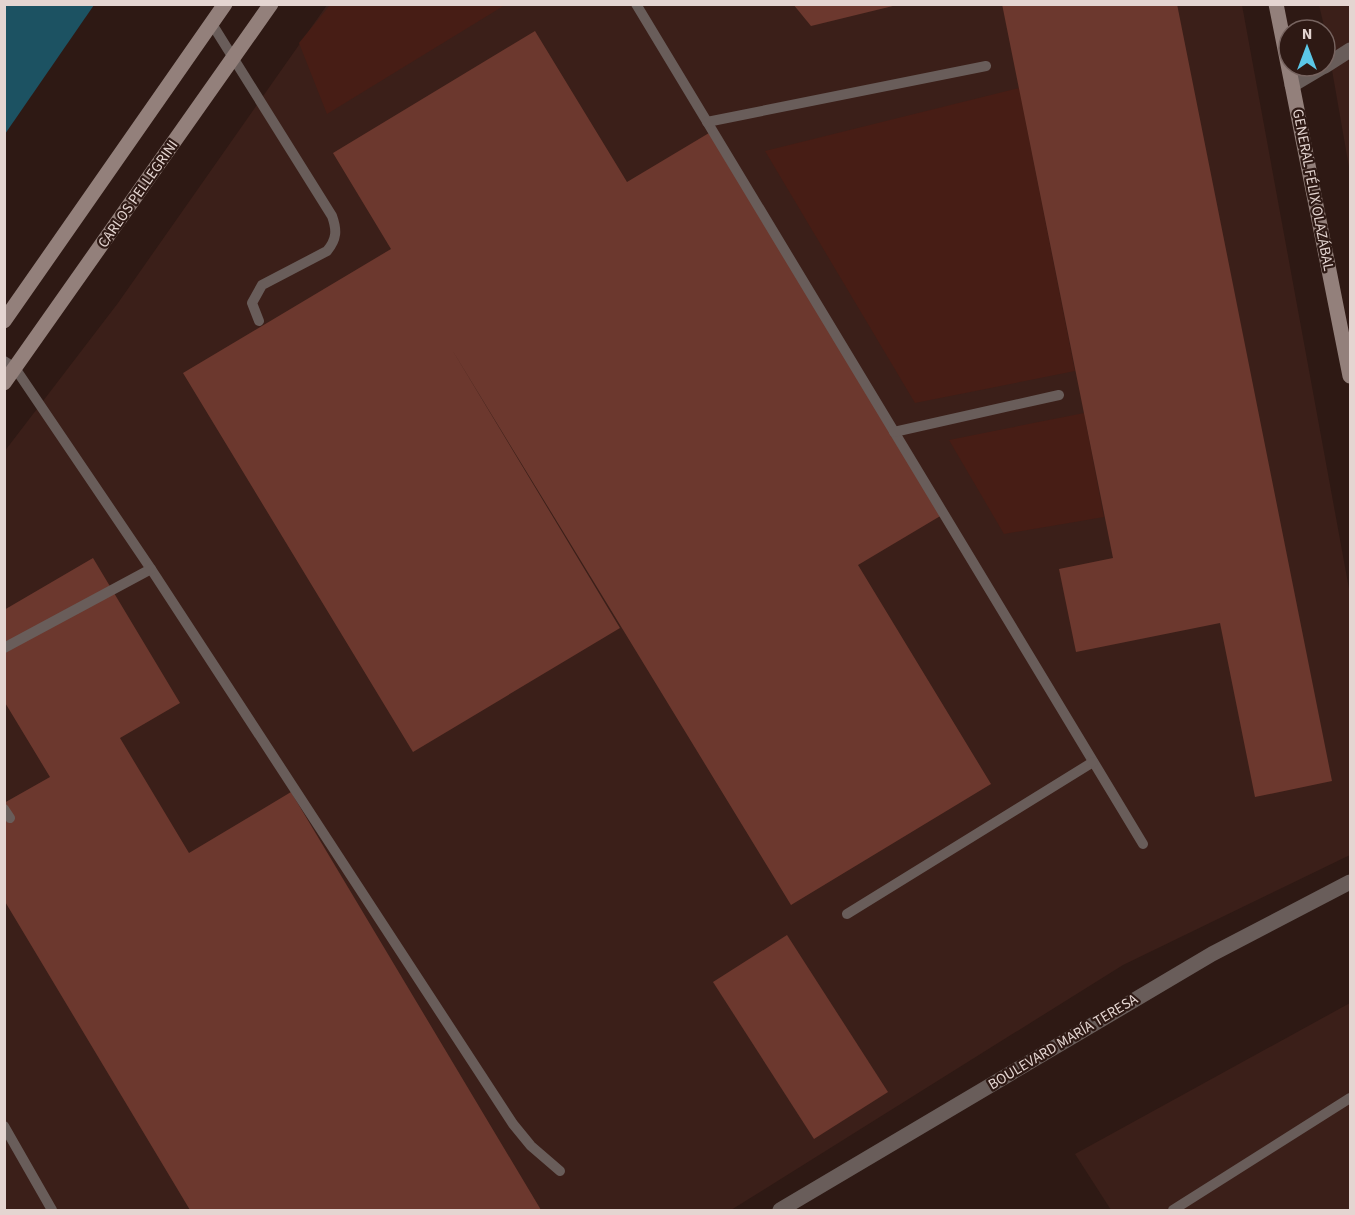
<svg xmlns="http://www.w3.org/2000/svg" width="1355" height="1215" font-family="'Source Sans 3',sans-serif">
<style>
.built{fill:#3b1f19}
.green{fill:#471d15}
.water{fill:#1c5262}
.building{fill:#6c382e}
.lines{fill:none;stroke-linecap:round;stroke-linejoin:round}
.lane{stroke:#695d5a;stroke-width:10}
.street{stroke:#695d5a;stroke-width:15}
.secondary{stroke:#93807b;stroke-width:15}
.labels{text-anchor:middle;dominant-baseline:central;stroke-width:4.5;stroke-linejoin:round;paint-order:stroke}
.street-label{font-size:15px;fill:#e4d5d1;stroke:#2e1914}
</style>
<rect width="100%" height="100%" fill="#2e1914"/>
<g class="built">
<path d="M327 5H1242L1350 594V855L1123 965 731 1210H5L4 452 118 303Z"/>
<path d="M1319 5H1350V173L1325 30Z"/>
<path d="M1350 1003V1210H1111L1075 1154Z"/>
</g>
<g class="green">
<path d="M330 5V4L505 5 327 114 299 43Z"/>
<path d="M1019 88 1075 371 915 403 765 151Z"/>
<path d="M1084 413 1104 517 1004 534 949 440Z"/>
</g>
<path class="water" d="M5 4 94 5 5 134 4 5Z"/>
<g class="building">
<path d="M793 4H897V5L811 26Z"/>
<path d="M1002 4H1177L1332 781 1255 797 1220 623 1076 652 1059 569 1113 558Z"/>
<path d="M535 31 627 182 709 133 942 515 858 565 991 784 791 905 451 348 620 628 413 752 183 373 391 249 333 153Z"/>
<path d="M93 558 180 703 120 738 189 853 291 792 541 1210H190L4 900V803L50 777 4 701V610Z"/>
<path d="M787 935 888 1092 814 1139 713 982Z"/>
</g>
<g class="lines">
<g class="lane">
<path d="M636 4 1143 844"/>
<path d="M212 24 332 216C337 230 337 239 327 251L262 285 252 303 259 321"/>
<path d="M707 122 986 66"/>
<path d="M4 361 15 368 151 569 513 1124 531 1146 560 1171"/>
<path d="M894 432 1059 395"/>
<path d="M4 648 151 569"/>
<path d="M4 809 10 818"/>
<path d="M847 914 1093 762"/>
<path d="M4 1126 52 1210"/>
<path d="M1173 1210 1350 1098"/>
</g>
<g class="street">
<path d="M1325 66 1350 50"/>
<path d="M1292 85 1324 66"/>
<path d="M780 1210 1212 954 1350 882"/>
</g>
<g class="secondary">
<path d="M1276 4 1350 376"/>
<path d="M4 321 225 4"/>
<path d="M4 383 271 4"/>
</g>
</g>
<g class="labels">
<g class="street-label">
<text transform="translate(1313 190) rotate(79)">GENERAL FÉLIX OLAZÁBAL</text>
<text transform="translate(138 194) rotate(-55)">CARLOS PELLEGRINI</text>
<text transform="translate(1063 1042) rotate(-31)">BOULEVARD MARÍA TERESA</text>
</g>
</g>
<rect width="1355" height="1215" fill="none" stroke="#e4d5d1" stroke-width="12"/>
<g transform="translate(1307 48)"><circle r="28" fill="#2e1914" stroke="#776460" stroke-width="1.5"/>
<path d="M0-4.5L10 22L0 15L-10 22Z" fill="#5bc7e7"/>
<text y="-9" font-size="16" font-weight="bold" text-anchor="middle" fill="#e4d5d1">N</text>
</g>
</svg>
